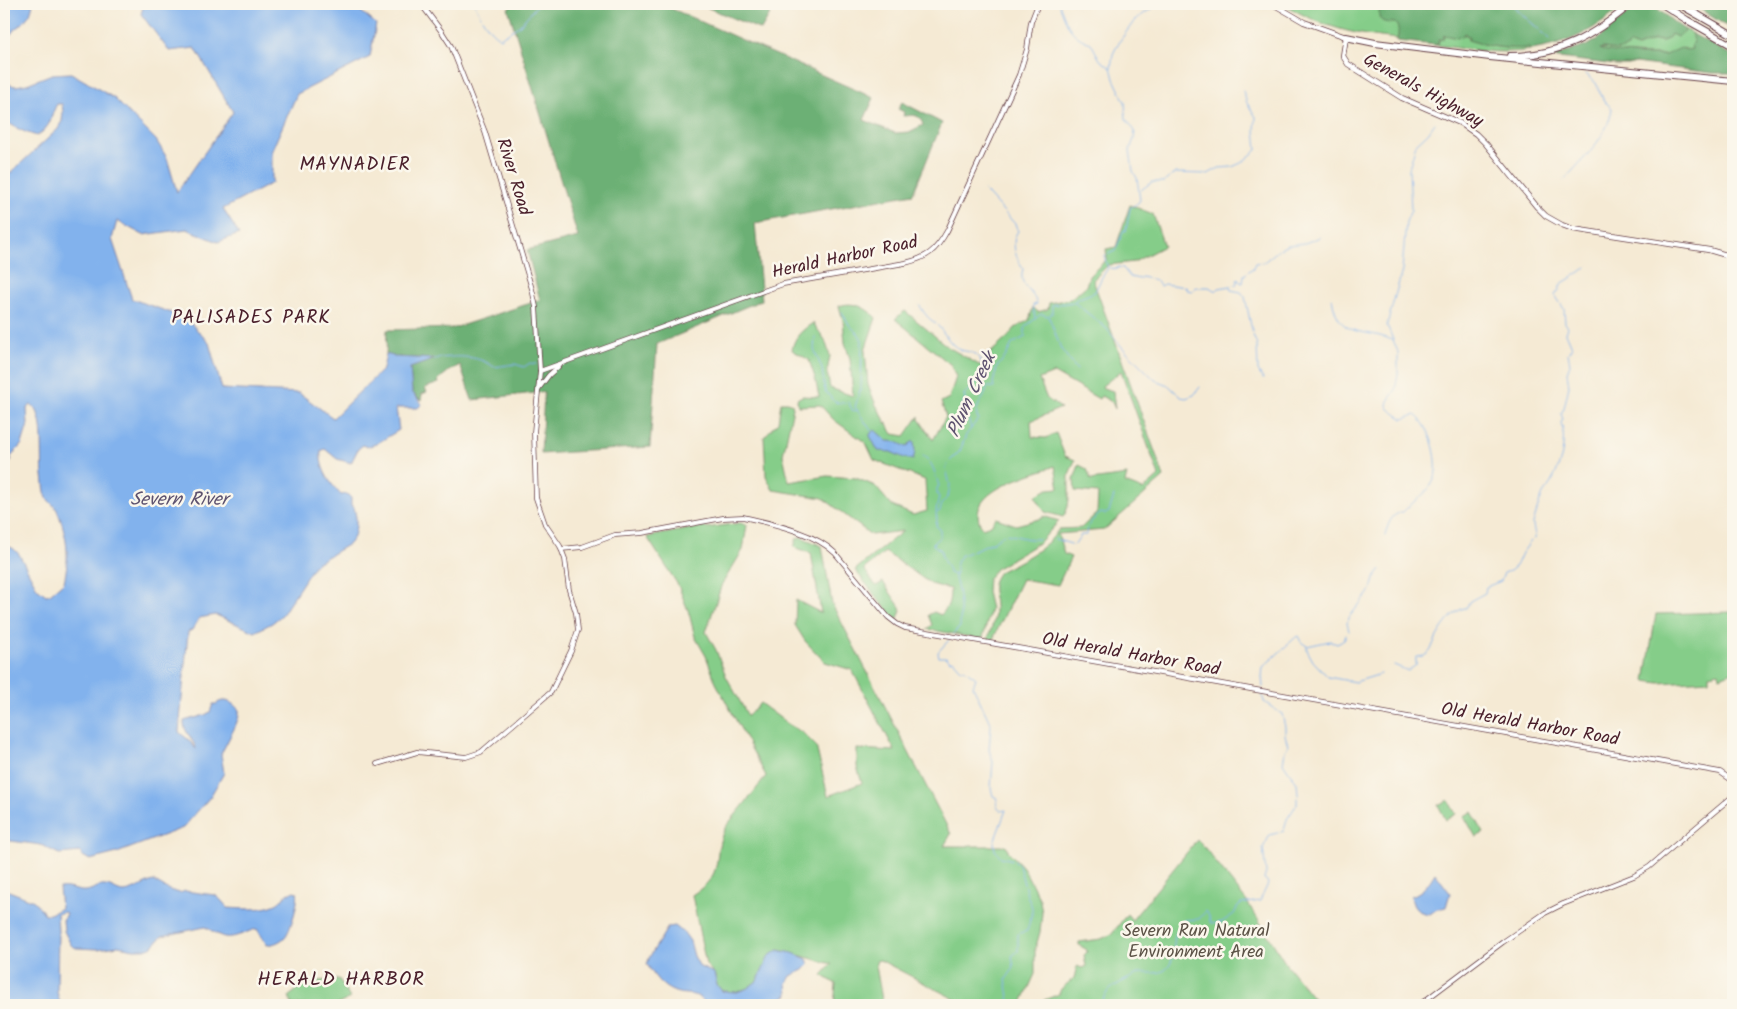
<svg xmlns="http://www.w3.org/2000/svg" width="1737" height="1009" font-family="Kalam,sans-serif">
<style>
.green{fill:#85cd89;stroke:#68765a}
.forest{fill:#6cb075;stroke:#5b6850}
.water{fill:#82b2ed;stroke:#66688c}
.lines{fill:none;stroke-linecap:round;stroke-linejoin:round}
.stream{stroke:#82b2ed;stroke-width:1}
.tertiary-casing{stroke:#643d44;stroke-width:5.5}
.secondary-casing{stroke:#643d44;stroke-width:6}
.motorway-casing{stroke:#643d44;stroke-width:8}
.tertiary{stroke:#fff;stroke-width:4}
.secondary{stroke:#fff;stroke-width:4.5}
.motorway{stroke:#fff;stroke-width:6}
.labels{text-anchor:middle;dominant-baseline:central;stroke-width:5;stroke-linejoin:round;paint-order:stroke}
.street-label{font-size:18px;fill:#4a1f2b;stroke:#fbf7ec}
.park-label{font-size:18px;fill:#5c5347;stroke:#fbf7ec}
.neighbourhood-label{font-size:19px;letter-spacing:1px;fill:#4a1f2b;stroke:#fbf7ec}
.water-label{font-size:19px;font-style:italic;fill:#5e526f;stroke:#fbf7ec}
.quarter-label{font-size:20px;letter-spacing:1px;fill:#4a1f2b;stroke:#fbf7ec}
</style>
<rect width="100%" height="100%" fill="#fbf7ec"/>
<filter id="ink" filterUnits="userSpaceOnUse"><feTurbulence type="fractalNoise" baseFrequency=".02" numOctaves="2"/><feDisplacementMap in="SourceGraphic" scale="10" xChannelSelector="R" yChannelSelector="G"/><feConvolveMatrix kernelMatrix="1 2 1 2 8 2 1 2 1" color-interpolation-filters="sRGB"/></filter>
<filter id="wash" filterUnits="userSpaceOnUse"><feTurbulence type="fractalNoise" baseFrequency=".0096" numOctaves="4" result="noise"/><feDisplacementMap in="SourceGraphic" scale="20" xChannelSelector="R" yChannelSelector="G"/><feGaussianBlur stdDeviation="1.12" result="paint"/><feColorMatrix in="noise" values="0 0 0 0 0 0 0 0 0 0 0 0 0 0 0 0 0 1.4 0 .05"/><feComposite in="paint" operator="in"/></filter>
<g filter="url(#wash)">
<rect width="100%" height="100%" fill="#f5ead4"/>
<g class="green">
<path d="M1283 4H1379L1412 21 1399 39C1354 35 1322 27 1283 4Z"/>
<path d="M1686 30C1694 32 1694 42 1693 49L1687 50 1684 48C1679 50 1670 54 1666 55 1656 56 1606 53 1600 49L1603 48 1618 50 1631 44 1637 47 1654 40 1662 41 1668 39 1671 34 1680 33Z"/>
<path d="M1463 33 1469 38 1467 39C1486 46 1509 50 1529 48L1531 50C1498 55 1467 49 1435 45L1444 35 1450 36Z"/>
<path d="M1130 205 1153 214 1164 246 1134 262 1108 265 1093 280 1164 477 1104 530 1058 534 1064 554 1071 557 1058 585 1022 579 992 641 989 640 988 638C991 629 995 620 995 611 996 594 987 587 999 572 1020 561 1046 550 1059 529L1081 528 1097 513 1098 493 1075 491 1074 479 1079 465 1087 469 1091 480 1127 475 1125 483 1143 490 1159 476 1121 371 1102 386 1103 388 1113 391 1115 409 1112 402 1101 396 1099 399 1054 373 1039 379 1047 399 1061 408 1031 421 1032 437 1046 438 1056 433 1065 456 1075 460C1073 466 1070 470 1069 476 1068 490 1072 505 1063 517L1045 512 1035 496 1048 489 1059 488 1055 466C1031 475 961 491 982 528L991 525 996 518 1016 525 1043 518V516L1059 521 1040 542 997 568 988 578 987 592 991 609 983 637 981 639 927 629 932 625 928 615 934 612 941 615C949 606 950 601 950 589L931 584 885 552 864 569 876 586 883 582 900 607 901 611 897 620 881 603 855 570 903 531 871 535 823 498 773 490 766 476 764 437 778 422 781 402H788L792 404 793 408 783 455 789 482 827 476 856 478 875 486 892 506 913 515 927 511 925 480 874 460 866 443 834 420 820 405 798 406 797 399 802 396 819 397 815 378 809 360 792 350C794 337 802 330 813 323L825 340 830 356 827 372 830 388 853 396 850 359 845 343 843 320 839 306C853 301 866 307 876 318L865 350 868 385 876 405 893 434 905 436 919 416V419L933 440 946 417 941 402 949 398 956 377 951 365 895 319 905 311 948 347 981 366H985L988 355 1009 336 1015 328 1029 320 1033 307 1038 312 1048 309 1049 303 1070 299 1086 286 1089 276 1107 259 1106 249 1116 247Z"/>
<path d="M740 523 747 525 743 550 722 584 706 632 716 650 726 676 748 716 760 703 788 724 803 733 816 746 828 796 862 783 857 767V749L895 751 852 670 825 662 805 641 795 625 796 600 821 613 811 553 794 547 797 538 801 537 822 546 832 604 951 834 944 846H1006L1008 851 1023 867 1040 900 1042 913 1040 932 1035 950V974L1021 1005H966L880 960 876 961V966L883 1005H834L836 984 822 975 832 964 779 950 764 969 758 980 748 988 737 992 722 991 717 985 714 973 706 965 692 895C728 872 710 859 725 828 728 823 733 818 737 813 747 801 757 788 766 776L716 683 706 656 695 637 689 613 678 585 647 537 705 526 706 528Z"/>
<path d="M1733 612V672L1720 677 1719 672 1709 674V680L1659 683 1645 681 1656 614Z"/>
<path d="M1448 800 1456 814 1446 820 1438 805Z"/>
<path d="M1472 812 1484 833 1476 837 1464 816Z"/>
<path d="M1197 840 1201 843 1247 902 1286 964 1319 1005H1032L1059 994 1061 989 1074 978 1077 966 1082 968 1086 966 1084 955 1087 952V950L1079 945V942L1101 939 1112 934 1127 914 1132 920Z"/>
<path d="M339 979 350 998 337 1005H292L289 996 308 982Z"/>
</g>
<g class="forest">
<path d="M515 4H661L874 98 864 120 895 133 909 132 923 125C919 112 912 116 903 116L904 112 898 109 902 102 942 123 913 194 755 223 762 300 657 344 650 447 541 454 544 392 472 400 460 365 449 371 438 380 439 383 425 388 427 392 422 394 421 401 412 392 410 368 434 359 396 357 386 354 387 330 454 328 540 300 527 250 578 237 508 8Z"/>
<path d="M699 4H776L761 30Z"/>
<path d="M1376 4H1625C1598 29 1567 45 1531 50L1528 48C1508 50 1487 46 1468 40L1469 37 1464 33V35L1457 38 1444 35 1443 39 1438 40 1439 43 1435 45 1397 41C1398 34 1400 29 1395 23 1384 23 1376 22 1380 9Z"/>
<path d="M1640 4C1659 4 1670 22 1686 30L1677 37 1671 34 1668 39 1662 41 1654 40 1637 47 1631 44C1624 53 1613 49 1603 48L1600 49 1601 50 1639 55H1665L1681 48 1687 50 1692 49 1691 45 1694 41 1691 33 1733 56V73H1713L1635 63 1629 65H1616L1551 57C1563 53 1585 48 1595 41 1611 30 1624 15 1640 4Z"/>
<path d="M1688 4H1733V27H1728L1698 8Z"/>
</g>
<g class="water">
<path d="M4 4H33L30 14 22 24 15 29 4 42Z"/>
<path d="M144 4H352L376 24 370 57 297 94 272 150V183L223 209 239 234 218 242 187 229 143 235 117 221 112 239 132 299 186 318 209 343 222 389 299 393 333 418 383 369 386 354 396 357 435 359 410 368 412 392 422 404 418 408H396L399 430 376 444 366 447 363 445 358 449 351 463 337 459 325 449 321 451C319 468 330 483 341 495L347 494 351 498V505L354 507 356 517V526L354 537 349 544 315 564 282 615 272 623 255 632 216 615 199 618 192 630 188 632 179 732 189 740 196 749C194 739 183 732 184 721L205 715 210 712 213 704H216C225 697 233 703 239 710V716L235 727 221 754 224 773 210 797 183 828 117 853 90 860 81 855V852L59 854 41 845 4 840V544L14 549 19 554 37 588 46 595 50 594 64 582C70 556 67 534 57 510 54 505 50 503 47 498 44 492 44 482 43 475 41 462 46 410 31 405L27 408 28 425 22 444 10 458 12 459 11 461 4 474V177H6L58 129 62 121 63 112 62 104H57C49 118 53 125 37 136 24 132 14 128 4 119V75L10 85 16 86 27 84 52 74 71 73 114 98 156 140 167 158 177 192 233 112 195 48 169 51 141 14Z"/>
<path d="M875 430 887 441 897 442 907 447 909 444 914 441 915 452 913 460 904 458 891 452 878 451 870 436V434Z"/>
<path d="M1435 873 1450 893 1446 907 1437 909 1430 914C1417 912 1413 909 1411 896 1423 892 1429 883 1435 873Z"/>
<path d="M153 881 169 890 180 893 185 891 215 895 220 899 228 908C243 909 277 912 284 896L294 891 297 892C300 899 290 932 285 937 280 942 274 944 267 945L257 929C246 931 231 942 219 935 214 933 210 929 205 927L162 936 153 946 145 949H134L118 946 98 949 76 948 71 945 64 931 63 920 66 913 63 912 57 914 58 931 57 992 61 1005H4V889L34 901 45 914H50L61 908 59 888C69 886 77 892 86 891 93 890 98 885 105 886 112 886 117 892 124 892 134 891 143 884 153 881Z"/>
<path d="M675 926 685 934 690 941 694 956 700 967 714 973 717 985 722 991 737 992 748 988 758 980 769 956 778 950 793 953 807 959 809 964 804 970 791 976 787 983 788 995 767 1005H706C699 991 687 996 675 992 661 987 654 976 647 964L650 956 668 927Z"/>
</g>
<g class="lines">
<g class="stream">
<path d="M475 4C480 17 488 30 500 38L520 25 538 4"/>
<path d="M1059 4C1067 23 1069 36 1091 43L1100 60 1111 68"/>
<path d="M1514 4 1517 10 1550 39"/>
<path d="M1564 180C1582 160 1609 136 1612 108L1604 101 1596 83 1585 74"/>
<path d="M1141 190 1152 182H1164L1175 173 1208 174 1219 168 1232 167 1241 163 1257 150 1255 130 1256 117 1247 103 1243 91"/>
<path d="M985 191 1015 224 1018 231C1010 242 1016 258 1023 269 1018 287 1032 288 1037 304L1033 305 1035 318"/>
<path d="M1110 268 1117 269 1118 267 1123 268 1130 277 1139 279 1141 277 1156 280 1160 286 1164 284 1186 287 1187 290 1192 291 1196 287H1209L1216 291 1219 288 1236 285 1238 279 1240 282 1243 283 1244 275 1253 268 1255 263 1264 262 1280 249 1288 245 1305 243 1320 237"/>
<path d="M1230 287 1231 290 1241 292 1245 297 1253 335 1257 345 1258 371 1263 379"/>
<path d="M1332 298C1339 340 1361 327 1392 340"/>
<path d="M1075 303 1106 328 1122 347 1155 380 1168 385 1181 397 1186 398 1194 395 1200 387"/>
<path d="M920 306C922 309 924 313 927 316 929 319 933 321 936 324 944 331 950 346 961 350 967 352 973 351 978 357 985 366 984 380 973 384V387L964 394 965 399 959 413 961 415 968 417 971 429"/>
<path d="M842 312 850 326 858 333 862 340 861 387 855 407C861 415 866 424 872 432"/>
<path d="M1049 317 1061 349 1077 370"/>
<path d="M815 337 814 349 822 369 825 391 835 402 840 403 848 402 853 411 857 410"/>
<path d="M434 359C455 356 476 354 494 367L515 364 524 367 530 363 537 364"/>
<path d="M923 456C933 461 935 474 939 486L937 488V494L939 497 936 512"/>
<path d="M1385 536C1388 525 1390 514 1403 512 1412 502 1426 495 1433 482 1442 466 1431 425 1415 415L1403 419 1389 409 1387 405 1388 401 1395 391 1398 374V352L1387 325 1402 271 1406 222 1411 210 1409 169 1416 144 1428 133 1435 123"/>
<path d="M1055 539 1074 545 1081 535H1087C1087 524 1092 520 1101 513L1105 514 1109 512 1114 496"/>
<path d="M1535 539C1536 532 1531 526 1534 520 1536 514 1541 495 1545 491 1559 475 1568 443 1561 423L1563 419 1561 414 1564 408 1569 386 1567 372 1570 364 1568 353 1572 347 1566 333 1568 327 1565 323 1564 309 1555 295 1559 290 1561 284C1569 279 1580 273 1586 267"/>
<path d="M954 575 956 573V562L960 556 993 542 1002 535 1007 534 1029 539H1039"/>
<path d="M1349 631 1347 623 1350 616 1371 590 1374 579 1381 570"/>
<path d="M953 634 960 627C961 609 960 593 954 575L949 573C949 565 941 562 941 550L933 545 934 542 940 537V529L936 526 937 520 936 513 940 511 942 503 948 497 950 485 946 469 948 463 960 451 966 435 978 419C972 407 986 399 987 387H994L993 383 997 367 1006 356 1012 344 1025 337V327L1041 314 1048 316 1052 314V305L1074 302 1077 299 1095 292 1102 277 1108 268 1104 256 1115 251 1124 230 1126 231 1130 208 1138 203 1140 200 1137 178 1133 171 1130 150 1134 139 1135 131 1126 119 1125 102 1114 79 1111 67 1113 54 1119 42 1135 20 1158 4"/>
<path d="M949 640 938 652 939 657H946L950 661 953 660 961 669H964L976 678 973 686 991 725 989 750 993 762 991 788 993 796 997 798C996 804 996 807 1002 811L1006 810 994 842 995 850 1001 857 1013 860 1019 865 1027 895 1032 907V913L1027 931 1018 934V951L1012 956 1014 968 1006 979 1010 1003 1008 1005"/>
<path d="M1307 647V650L1313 661 1328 677 1355 682 1381 674"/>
<path d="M1394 665 1408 671 1416 665V657C1420 656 1424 657 1427 654 1432 651 1432 645 1435 641 1439 631 1455 608 1466 608L1470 601 1485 593 1486 587 1501 581 1504 573 1510 571 1516 566 1522 553 1531 541"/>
<path d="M1263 687 1262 677 1263 667 1296 637 1298 636 1301 642 1307 646 1330 641 1337 644 1343 641 1346 635"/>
<path d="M1263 696 1264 702 1282 714 1285 727V735L1288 745 1285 751 1283 763 1297 783 1298 795"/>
<path d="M1101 1005C1104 990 1117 984 1130 978 1134 976 1136 974 1141 973 1150 972 1162 976 1169 966 1176 956 1172 944 1176 933 1178 929 1182 925 1184 920L1199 919 1206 911 1209 916 1210 922 1213 924 1222 922 1234 914 1237 908 1241 904 1260 901 1268 884 1267 881 1264 879 1266 873 1263 848 1270 835 1284 831 1287 819 1297 804V798"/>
</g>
</g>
</g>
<g filter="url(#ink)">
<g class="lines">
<g class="tertiary-casing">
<g id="tertiary">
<path d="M540 371 783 284 905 263C927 258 936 251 947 231L1019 75 1027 49 1031 22 1038 4"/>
<path d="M539 388 549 375 558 367"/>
<path d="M561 549 582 547 615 535 642 533 723 518 743 517 752 519C778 525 816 534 835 553L888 617 897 624 905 628 1720 772 1733 781"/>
<path d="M377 764 417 752 466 757 481 752 551 692 571 651 578 630 576 613 569 590 565 559 560 546 545 524 536 498 534 432 540 371 536 307 532 289 485 132 451 46 442 32 421 4"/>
<path d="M1419 1005 1503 942 1545 913 1563 904 1634 876 1649 867 1733 796"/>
</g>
</g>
<g class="secondary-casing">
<path id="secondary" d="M1273 4 1304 22 1346 37 1343 56 1348 64 1402 98 1460 123 1476 134 1486 144 1537 207 1546 216 1562 225 1573 229 1709 250 1733 257"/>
</g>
<g class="motorway-casing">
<g id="motorway">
<path d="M1662 4 1687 20 1733 46"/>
<path d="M1679 4 1733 35"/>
<path d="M1346 37 1375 43 1490 57 1733 81"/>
<path d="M1510 56C1560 56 1594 35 1631 4"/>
</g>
</g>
<use href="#tertiary" class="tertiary"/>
<use href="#secondary" class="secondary"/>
<use href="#motorway" class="motorway"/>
</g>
</g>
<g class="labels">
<g class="street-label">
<text transform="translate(1423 91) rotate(29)">Generals Highway</text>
<text transform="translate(513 177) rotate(73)">River Road</text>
<text transform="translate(845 258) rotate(-12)">Herald Harbor Road</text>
<text transform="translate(1131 655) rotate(10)">Old Herald Harbor Road</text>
<text transform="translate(1530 725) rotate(10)">Old Herald Harbor Road</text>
</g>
<g class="park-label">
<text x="1196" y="931">Severn Run Natural<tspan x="1196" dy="21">Environment Area</tspan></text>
</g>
<g class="neighbourhood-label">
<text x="355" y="165">MAYNADIER</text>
<text x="251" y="318">PALISADES PARK</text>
</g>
<g class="water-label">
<text transform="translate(972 395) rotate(-65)">Plum Creek</text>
<text x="179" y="500">Severn River</text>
</g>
<g class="quarter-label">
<text x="341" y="980">HERALD HARBOR</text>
</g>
</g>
<rect width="1737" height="1009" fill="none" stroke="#fbf7ec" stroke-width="20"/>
</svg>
